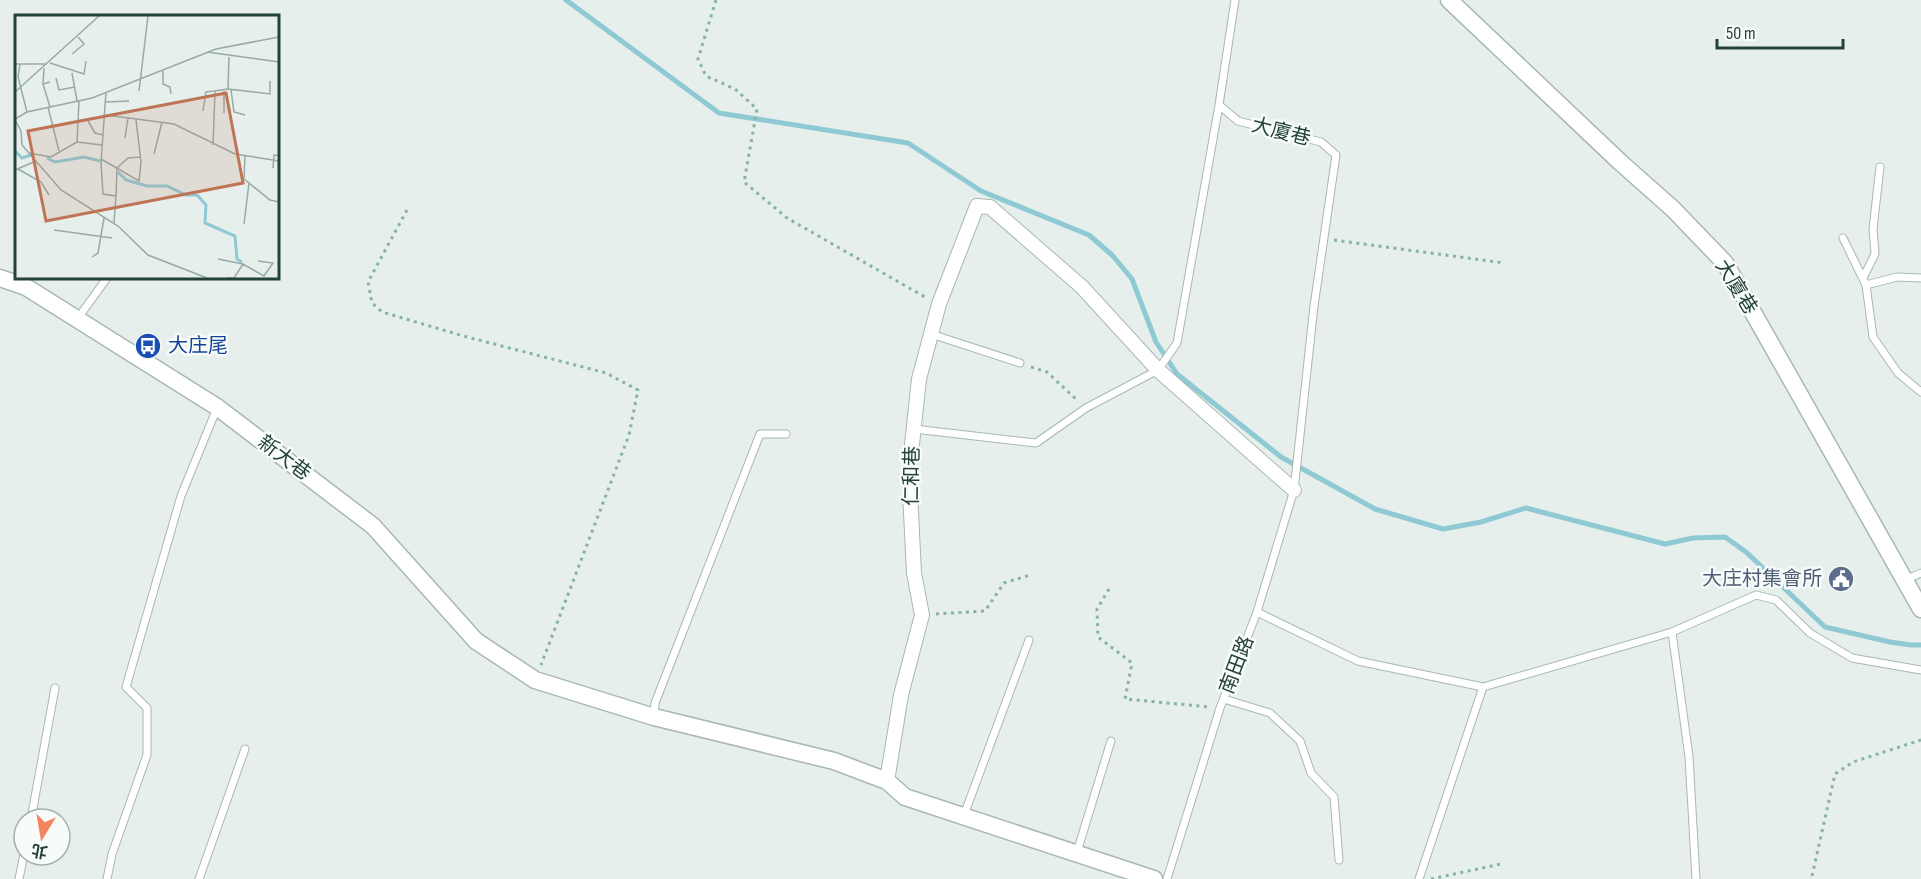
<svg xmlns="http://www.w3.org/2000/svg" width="1921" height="879" font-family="'Sofia Sans Condensed','Noto Sans TC',sans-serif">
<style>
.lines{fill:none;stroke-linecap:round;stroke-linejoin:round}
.stream{stroke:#8ec9d4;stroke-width:5}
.service-casing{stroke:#a8b8b2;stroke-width:9}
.minor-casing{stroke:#a8b8b2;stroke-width:16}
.tertiary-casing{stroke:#a8b8b2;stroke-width:19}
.path{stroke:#86b3a5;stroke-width:3;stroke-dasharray:3 4.5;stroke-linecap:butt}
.service{stroke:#fff;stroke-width:7}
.minor{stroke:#fff;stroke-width:14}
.tertiary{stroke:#fff;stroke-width:16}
.labels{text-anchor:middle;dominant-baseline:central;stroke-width:5;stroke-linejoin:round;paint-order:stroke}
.street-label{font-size:20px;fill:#24423a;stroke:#f7fbf9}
.transit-label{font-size:20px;fill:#164399;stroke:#f7fbf9;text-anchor:start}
.service-label{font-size:20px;fill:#4e5e75;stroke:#f7fbf9;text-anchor:end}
.inset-river{fill:none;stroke:#8ec9d4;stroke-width:3}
.inset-road{fill:none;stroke:#98aaa4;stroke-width:1.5}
.view{fill:#c07456;fill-opacity:0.15;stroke:#c07456;stroke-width:3}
.inset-edge{fill:none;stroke:#24423a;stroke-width:3}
</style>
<rect width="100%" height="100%" fill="#e6efeb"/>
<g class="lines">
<path class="stream" d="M566,0L719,113L908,143L981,191L1089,235L1113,256L1132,279L1156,342L1177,374L1281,457L1375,509L1443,529L1481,522L1526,508L1665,544L1693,538L1725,537L1746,552L1825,627L1890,642L1911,645H1921"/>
<g class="service-casing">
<path id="service" d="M1843,238L1866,285L1873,337L1898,373L1921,392
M1863,278L1875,254L1873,229L1880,167
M1866,285L1897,277L1921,278
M78,318L107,278
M931,334L1020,363
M914,429L1036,443L1086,408L1158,370L1177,343L1219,105
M1905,580L1921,573
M1257,612L1358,661L1483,687
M1672,632L1689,757L1696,879
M1224,699L1270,713L1300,741L1311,773L1334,797L1339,860
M654,717L655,703L760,434H786
M964,815L1029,640
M31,819L55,688
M1077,852L1111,741
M19,879L24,854
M107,879L112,854L147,755V708L126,687L181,496L217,408
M199,879L245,749
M1167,879L1220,708L1257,612L1294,490L1314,306L1336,155L1321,142L1238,121L1219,105L1235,0
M1419,879L1483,687L1672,632L1756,595L1776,600L1810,633L1852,658L1921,670"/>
</g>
<g class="minor-casing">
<path id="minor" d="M887,781L901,695L922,615L914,573L909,472L919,379L939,304L977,206L990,207L1082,287L1158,370L1294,490"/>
</g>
<g class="tertiary-casing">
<path id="tertiary" d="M1449,0L1620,162L1673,209L1725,263L1921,609
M0,278L26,287L217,407L373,526L476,641L535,680L654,717L834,761L887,781L905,797L1154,879"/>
</g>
<path class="path" d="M716,0L698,59L706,76L735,89L757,109L744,182L787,218L925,297
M407,210L368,282L372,303L382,312L467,337L606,373L638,390L629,435L541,665
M1334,240L1504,263
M1031,367L1047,372L1078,401
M1109,589L1097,609L1098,637L1132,663L1125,699L1210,707
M936,614L985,611L1004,583L1030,575
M1812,876L1835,774L1853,762L1921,740
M1431,879L1501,864"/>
<use href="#service" class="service"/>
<use href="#minor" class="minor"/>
<use href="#tertiary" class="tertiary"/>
</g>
<defs>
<g id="bus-disc" transform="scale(1.35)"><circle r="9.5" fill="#1a4fb4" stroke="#f7fbf9"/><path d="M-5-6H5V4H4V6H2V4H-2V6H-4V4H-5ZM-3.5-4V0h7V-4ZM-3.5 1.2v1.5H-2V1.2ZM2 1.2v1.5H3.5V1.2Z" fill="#fff"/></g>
<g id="civic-disc" transform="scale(1.35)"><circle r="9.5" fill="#5c6f8a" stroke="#f7fbf9"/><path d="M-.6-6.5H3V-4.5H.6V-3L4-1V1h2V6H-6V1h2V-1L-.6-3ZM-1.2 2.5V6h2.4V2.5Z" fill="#fff"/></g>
</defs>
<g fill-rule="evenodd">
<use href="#bus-disc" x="148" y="346"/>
<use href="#civic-disc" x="1841" y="579"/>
</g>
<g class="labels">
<g class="street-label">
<text transform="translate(1281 132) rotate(14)">大廈巷</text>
<text transform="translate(1736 287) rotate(58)">大廈巷</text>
<text transform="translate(284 458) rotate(37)">新大巷</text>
<text transform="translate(912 476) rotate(-89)">仁和巷</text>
<text transform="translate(1237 665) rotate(-69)">南田路</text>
</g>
<g class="transit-label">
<text x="168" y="346">大庄尾</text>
</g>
<g class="service-label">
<text x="1822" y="579">大庄村集會所</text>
</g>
</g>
<g transform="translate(15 15)">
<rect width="264" height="264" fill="#e6efeb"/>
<path class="inset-river" d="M0,136L7,143L16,140M32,143L40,147L69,142L85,146M103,157L111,165L132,171H152L171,180H182L191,190L190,208L220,221L222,244L227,247"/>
<path class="inset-road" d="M192,37L264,47M57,39L69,29L63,22M214,42L213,74L255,79V66M35,48L69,59L71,46M0,49H31M5,49L3,62L12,97M29,53L28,69L35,67M148,56V69L155,72L156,79M57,58L62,86M41,63L44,75L60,72M28,69L35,92M216,75L219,97L230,100M124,76L133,1M209,76V98M0,77L84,1M91,77L86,148L88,179L101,181L99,208M91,87L114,86M33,92L44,136M188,96L191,77L199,76M91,100L159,109L220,139L264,146M0,104L12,97L77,83L201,34L264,22M0,105L6,116L7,130L46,175L103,211L133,240L192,263M73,106L80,118L88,120M110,123L113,103M62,127L87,130M198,130L200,76L213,74M14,138L36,142L62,127L64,86M139,139L147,107M230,140L229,164L255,185L264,187M86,144L124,166L126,147L121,105M258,153L259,140L264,141M3,154L26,167L34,180M0,155L21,146M101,181L102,153L113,143L126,142M229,209L234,168M39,215L97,223M77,242L83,238L89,203M203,244L228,249M211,263H219L228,249L249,261L258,248L243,246"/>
<path class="view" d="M211,78L228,168L31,206L13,116Z"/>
<rect width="264" height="264" class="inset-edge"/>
</g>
<g transform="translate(42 837) rotate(191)"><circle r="28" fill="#f7fbf9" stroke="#a3b1ad" stroke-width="1.5"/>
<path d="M0-4.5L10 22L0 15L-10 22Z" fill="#f4845f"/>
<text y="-9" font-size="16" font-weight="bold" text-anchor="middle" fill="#24423a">北</text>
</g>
<path d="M1717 39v9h126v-9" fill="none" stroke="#24423a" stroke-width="3"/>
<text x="1726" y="39" font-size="18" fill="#24423a" stroke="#f7fbf9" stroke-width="4.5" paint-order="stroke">50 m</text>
</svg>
